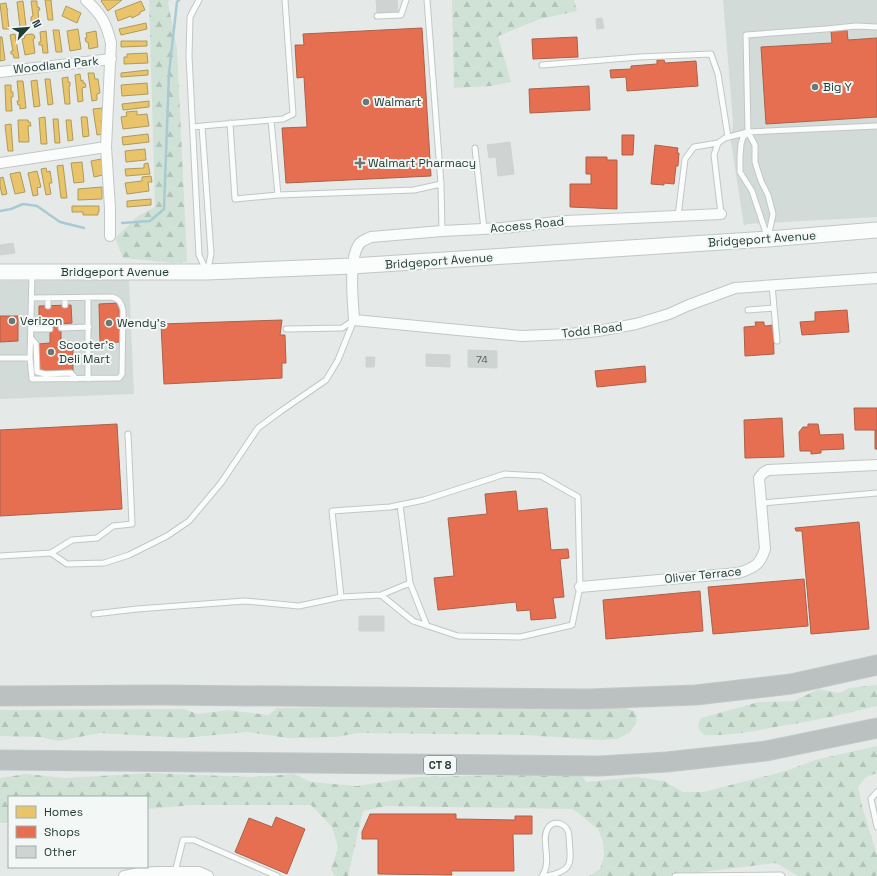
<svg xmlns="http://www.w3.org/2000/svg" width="877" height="876" font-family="'Space Grotesk',sans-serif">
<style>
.built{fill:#d3dbd8}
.forest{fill:url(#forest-firs)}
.homes{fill:#e9c46a;stroke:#ae9b5b}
.shops{fill:#e76f51;stroke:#ac6049}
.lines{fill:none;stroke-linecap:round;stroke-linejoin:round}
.stream{stroke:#a9cad4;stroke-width:2.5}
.building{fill:#cfd3d2;stroke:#ced3d1}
.service-casing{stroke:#c2c7c5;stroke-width:7}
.minor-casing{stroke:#c2c7c5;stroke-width:12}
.secondary-casing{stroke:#c0c7c5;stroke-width:17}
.motorway-casing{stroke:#c1c9c7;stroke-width:21}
.service{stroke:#fbfcfc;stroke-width:5}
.minor{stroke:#fbfcfc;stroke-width:10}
.secondary{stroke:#fbfcfc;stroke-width:15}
.motorway{stroke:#bbc1c1;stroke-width:19}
.poi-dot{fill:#687975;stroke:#f3f8f6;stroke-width:1.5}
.labels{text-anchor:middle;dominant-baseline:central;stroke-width:4;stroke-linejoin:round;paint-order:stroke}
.number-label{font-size:10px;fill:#4f625e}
.shield{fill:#f3f8f6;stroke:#627470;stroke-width:1}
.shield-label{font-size:11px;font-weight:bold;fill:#243c37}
.street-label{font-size:12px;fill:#243c37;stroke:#f3f8f6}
.poi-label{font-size:12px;fill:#243c37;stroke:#f3f8f6;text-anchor:start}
</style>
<defs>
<pattern id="forest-firs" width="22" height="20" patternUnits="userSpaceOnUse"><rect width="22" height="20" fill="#d0e2d6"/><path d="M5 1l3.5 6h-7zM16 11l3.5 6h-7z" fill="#b2c3b8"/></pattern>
</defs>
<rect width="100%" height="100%" fill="#e5eae8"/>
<path class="built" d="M723,0H877V217L747,224L744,226L731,142L733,122Z
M129,280L134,394L0,399V281Z"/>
<path class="forest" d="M149,0H169L168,3L177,48L187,262L173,263L123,258L115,238L138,216L155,207Z
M452,0H574L577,11L540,19L498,36L511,82L491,86L454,88Z
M877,685V706C845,714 813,721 781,726C755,731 730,736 704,735L700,731L698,725L701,718L759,702L794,701L819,689L839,693L850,688Z
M396,706L429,709L624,707L634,711L637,716L636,724L629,733L617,739L599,740L525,735L359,733L335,737L288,738L247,732L183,738L100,733L58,741L40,737L0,736V710L184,709L198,714L228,710L268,715L277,708Z
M877,746V773L866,777L858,787L862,806L877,855V875L875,876H798L776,863L678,875L677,876H589L600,869L604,856L603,842L598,829L573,809L386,806L363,811L348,876H335L331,870L338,847L332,827L311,805H194L147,809V797H9V822L0,823V778L26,774L66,778L149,773L253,777L294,774L311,782L357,786L416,777L581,774L586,782L636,777L664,781L683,792H703L789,770L815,760Z"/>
<path class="homes" d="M45,0H51L53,20H48Z
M102,0H122L108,11L101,1Z
M23,1L26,26L20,27L17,2Z
M31,1H37V7H39L40,10H38L39,23H31V17L33,16Z
M141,1L145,10L140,12V14L132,18L131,16L118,21L115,11Z
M6,3L7,9H8L7,11L9,29H3L0,4Z
M66,6L81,13L77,23L62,16Z
M146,23L147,29L121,35L119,29Z
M78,29L81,49L70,51L67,31Z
M53,30H59L62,52H56Z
M46,31L48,53H43L42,45H39V42H41L40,32Z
M96,31L98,47L89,49L88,42H86L85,38H87L86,33Z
M15,34L19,58H14L13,54H11V51H13L10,35Z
M32,34L34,35L35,38L33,39L35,53L25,55L22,39L25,38L24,35Z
M0,37H2L5,60L0,61Z
M121,41H147V46L121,47Z
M147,53L148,63L124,64V57H127V54Z
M148,70V75L121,77V73Z
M88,73H94L95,79H98L100,93L97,94V100L92,101Z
M80,74L81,81L83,80V83H85L86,87L82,88L83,101L78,102L75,75Z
M68,77V82H70V86H69L70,104H65L62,78Z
M45,79H50L53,104L48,105Z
M37,80L40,106L34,107L31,81Z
M17,81H23L26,108L20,109V105H18L17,101H19Z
M147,83L148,94L122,96L121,85Z
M5,85H11V92H13V97H11L12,111H6Z
M149,101V107L123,110L122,104Z
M102,108L104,120H101L103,134L97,135L93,109Z
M137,111V115L147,114L149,126L123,129L121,117L127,116L126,112Z
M45,117L47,144H41L39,118Z
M81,117H87L89,136L83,137Z
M53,119H58L60,143H55Z
M18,120H28V122H30L31,126H28L29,142H19Z
M66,120H71L73,140L68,141Z
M11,124L13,151H8L5,125Z
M148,134L149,142L123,145L122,137Z
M145,149L146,160L126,162L125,151Z
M101,159L103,175L94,177L91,161Z
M82,162L84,182L74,183L71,163Z
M148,163L150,174L126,176L125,169L144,168V164Z
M63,165L67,198H61L57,166Z
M46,168L47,172L50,171L52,183H49L51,194L46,195L41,169Z
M37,171L41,187L37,188L38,195L33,196L28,173Z
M20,172L25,192L15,194L10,174Z
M151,176L152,182H148L149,191L127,194L125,183L142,181V177Z
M3,177L7,194L2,195L0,186V178Z
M102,187V199L78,200V189Z
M151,199V205L127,207V201Z
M72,206H99V212H98V215H83V212H72Z"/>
<path class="shops" d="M422,28L431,176L286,183L282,128L307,127L304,77L297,78L295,45H304L303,34Z
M847,30L848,40L877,38V117L766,124L761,47L832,43L831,31Z
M577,37L578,57L533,59L532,39Z
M657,60H664L665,63L696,61L698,86L627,91L626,77L611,78L610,70L631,69V66L657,64Z
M589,86L590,110L530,113L529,89Z
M622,135H634L633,155H622Z
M655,145L678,148L677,153H679L678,166H676L674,184L664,183V185L651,184Z
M586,157H607V160H617V209L570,207V184H591V174H586Z
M119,303L120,342L100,343L99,304Z
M71,305L72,323L61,324V343H73V371L39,372L38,344L50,343V324H39V306Z
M847,310L849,332L802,335L800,322L815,321V312Z
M0,316H18V341L0,342Z
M282,320L280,335H285L286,363H282V378L164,384L161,324Z
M755,322H764V325L766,326L773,325L774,354L745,356L744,327L756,326Z
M645,366L646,382L597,387L595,371Z
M854,408H877V449H875V430H855Z
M782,418L784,457L745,458L744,420Z
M117,424L122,509L0,516V430Z
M808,424H818L820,435L843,434L844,449L821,450V453L811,454V451H800L799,432L803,427H808Z
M516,491L518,511L547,508L551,550L568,549L569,558L560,559L564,597L553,598L556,618L531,620L530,610L517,611L516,602L438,610L434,578L454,576L448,518L487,514L485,494Z
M859,522L869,629L811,634L802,531H796L795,528Z
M804,579L808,626L713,634L708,587Z
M700,591L703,631L606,639L603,600Z
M370,814H456V819L515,820V816H532V834H513L514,871H451L452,875L378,874V839H362V832Z
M276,817L305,829L287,874L235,852L249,818L272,827Z"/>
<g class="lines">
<path class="stream" d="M0,211L11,209L23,204L37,206L60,222L84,228
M122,223L150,221L164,209L169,73L177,2L179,0"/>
</g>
<path class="building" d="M376,0H397L398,12L377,13Z
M602,18L604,28L597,29L596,19Z
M510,142L514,174L498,176L496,157L489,158L487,145Z
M13,243L15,253L0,255V245Z
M468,350L497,351V368L468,367Z
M426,354L450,355V367L426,366Z
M366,357H375L374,367H366Z
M359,616H384V631H359Z"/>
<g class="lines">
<g class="service-casing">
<path id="service" d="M199,0L190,17L189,56L199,255L206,270
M427,0L441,184L442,231
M377,16L401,15L406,0
M542,65L639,57L711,54L718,74L728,137
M271,120L278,195
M230,123L235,199L278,195L414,190L441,184
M202,126L211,254L208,269
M193,127L202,126L283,119L293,114L285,0
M748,133L743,137L741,144L740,157V172L752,191L767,236
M475,148L484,229
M721,214L714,155L718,143L725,138L748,132L877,126
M678,216L685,159L694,147L718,143
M768,238L773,214L768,195L761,181L755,162V145L748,132L746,35L826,29L856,26L877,27
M772,285L777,341
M32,298L112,297C119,299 121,302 123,310L122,374L119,378L32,379L30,358L32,273
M48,298V306
M65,298V305
M88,298V379
M748,310L774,308
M61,328L89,327
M31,329H50
M286,329L342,328L354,320
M31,338L36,344L37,372L45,374L71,373L76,379
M0,358H30
M761,503L877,493
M51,553L72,540L97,538L113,526L132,524L128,434
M0,556L51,553L67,564L104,563L129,555L167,536L189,521L221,483L258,428L281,411L326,380L338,360L354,320
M410,583L427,626
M381,595L410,583L400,505
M94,614L137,609L245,601L299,606L341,597L381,595L413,621L458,636L520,637L572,625L580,587L578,497L541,476L505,474L424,500L390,507L332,511L341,597
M877,792L871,799L877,827
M175,872L183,840H194L277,876
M542,876C553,861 540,840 548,828C555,818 569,825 569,836C570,861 576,870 547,876
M675,876L781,875L782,876"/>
</g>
<g class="minor-casing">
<path id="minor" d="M86,0C101,14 106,22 111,43L106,147L110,208V236
M0,72L111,59
M0,163L106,147
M721,214L566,221L502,228L442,231L371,237C367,239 363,240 360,243C348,257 353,302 354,320L522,336L569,334L598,331L636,324L669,314L689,305L735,288L877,278
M580,587L738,573C754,568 760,565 765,549L759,478L763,473L768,470L877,465
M124,876L137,873L158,872H199L208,876"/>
</g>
<g class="secondary-casing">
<path id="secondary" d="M0,272H207L352,266L768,239L877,230"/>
</g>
<g class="motorway-casing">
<path id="motorway" d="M0,696L162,695L588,699L696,695L791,684L877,665
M0,760L599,766L667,762L766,751L877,728"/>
</g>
<use href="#service" class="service"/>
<use href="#minor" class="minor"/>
<use href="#secondary" class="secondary"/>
<use href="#motorway" class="motorway"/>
</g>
<g class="poi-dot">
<circle cx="815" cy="87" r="4"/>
<circle cx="366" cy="102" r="4"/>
<path d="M358 157h4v4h4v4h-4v4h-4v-4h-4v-4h4z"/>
<circle cx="12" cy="321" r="4"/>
<circle cx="109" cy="323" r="4"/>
<circle cx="51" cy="352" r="4"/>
</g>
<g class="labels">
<g class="number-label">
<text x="482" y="359">74</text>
</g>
<rect class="shield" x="424" y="756" width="32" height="18" rx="3"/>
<g class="shield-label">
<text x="440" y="765">CT 8</text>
</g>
<g class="street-label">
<text transform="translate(56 65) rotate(-6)">Woodland Park</text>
<text transform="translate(527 225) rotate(-6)">Access Road</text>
<text transform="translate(762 239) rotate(-4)">Bridgeport Avenue</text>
<text transform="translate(439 261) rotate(-4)">Bridgeport Avenue</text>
<text x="115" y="272">Bridgeport Avenue</text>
<text transform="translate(592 330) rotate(-7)">Todd Road</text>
<text transform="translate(703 575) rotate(-6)">Oliver Terrace</text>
</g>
<g class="poi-label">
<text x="823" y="87">Big Y</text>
<text x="374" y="102">Walmart</text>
<text x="368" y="163">Walmart Pharmacy</text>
<text x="20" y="321">Verizon</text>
<text x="117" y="323">Wendy's</text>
<text x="59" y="345">Scooter's<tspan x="59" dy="14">Deli Mart</tspan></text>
</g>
</g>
<rect x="8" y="796" width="140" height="72" fill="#f3f8f6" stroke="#a0adaa"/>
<rect x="16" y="806" width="20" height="12" fill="#e9c46a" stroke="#a0adaa"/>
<text x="44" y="816" font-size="12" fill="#243c37">Homes</text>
<rect x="16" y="826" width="20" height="12" fill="#e76f51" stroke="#a0adaa"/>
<text x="44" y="836" font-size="12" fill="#243c37">Shops</text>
<rect x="16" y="846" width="20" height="12" fill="#cfd3d2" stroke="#a0adaa"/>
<text x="44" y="856" font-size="12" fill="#243c37">Other</text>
<g transform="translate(28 28) rotate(64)" stroke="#f3f8f6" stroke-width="3" paint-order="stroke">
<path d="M0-3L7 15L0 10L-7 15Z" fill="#243c37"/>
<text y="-6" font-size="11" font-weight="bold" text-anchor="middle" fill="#243c37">N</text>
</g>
</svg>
